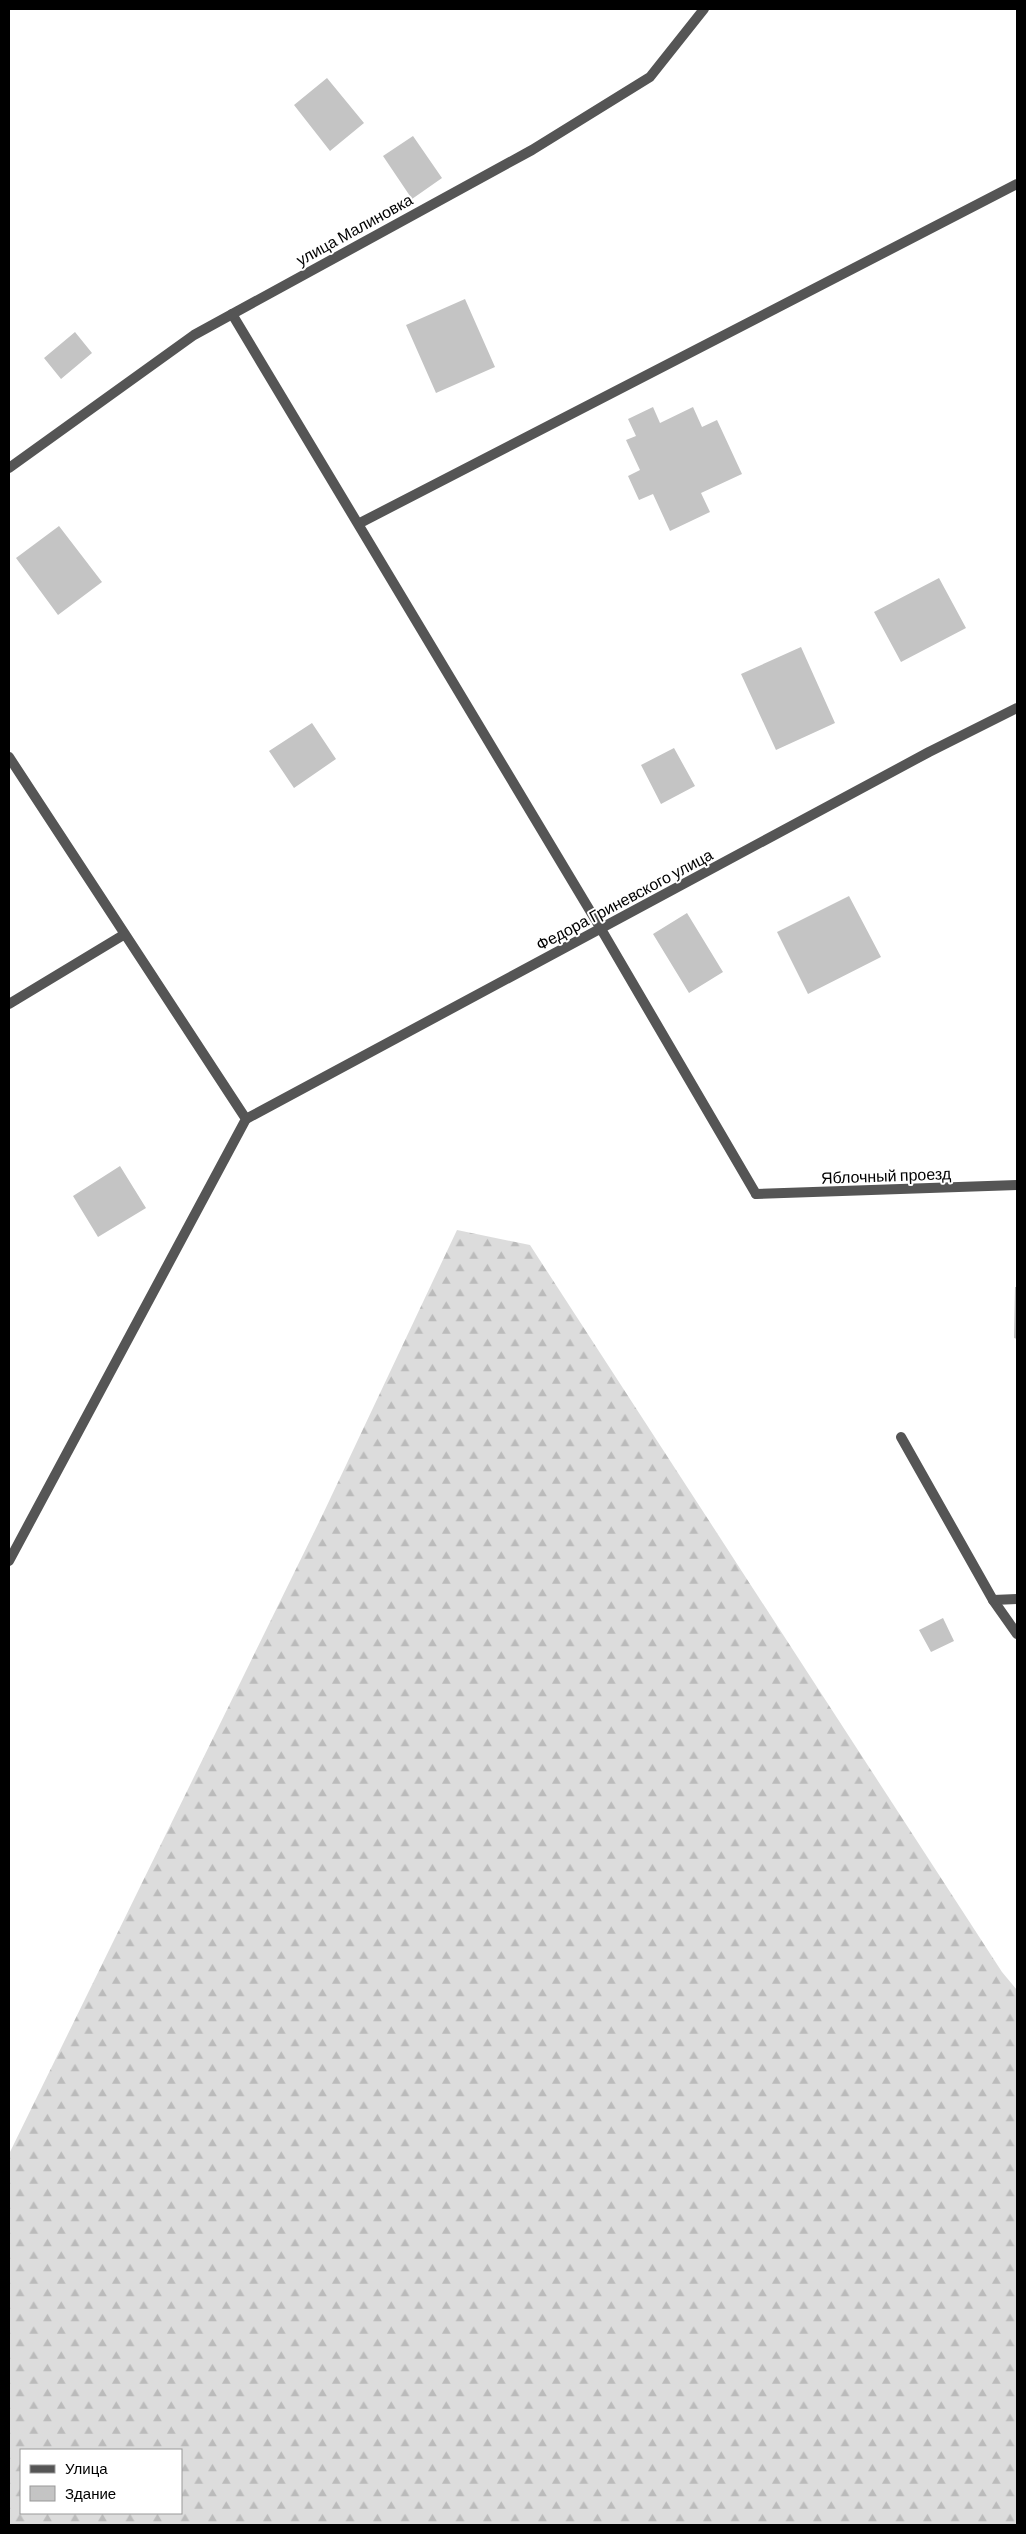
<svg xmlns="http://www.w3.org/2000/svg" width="1026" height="2534" font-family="Barlow,sans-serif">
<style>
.forest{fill:url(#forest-firs);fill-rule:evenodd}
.building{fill:#c4c4c4}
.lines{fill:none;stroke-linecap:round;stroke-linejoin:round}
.service{stroke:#555;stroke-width:10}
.minor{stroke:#555;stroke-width:10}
.labels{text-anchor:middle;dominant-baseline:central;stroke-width:4;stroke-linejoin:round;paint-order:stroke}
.street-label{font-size:16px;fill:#000;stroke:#fff}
</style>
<defs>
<pattern id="forest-firs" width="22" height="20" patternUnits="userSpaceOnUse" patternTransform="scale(1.25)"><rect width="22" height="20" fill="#dcdcdc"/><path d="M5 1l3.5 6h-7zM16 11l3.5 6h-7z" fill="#bbb"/></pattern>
</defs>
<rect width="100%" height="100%" fill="#fff"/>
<path class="forest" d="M457,1230L530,1245L1002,1972L1017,1990V2525H9V2154L322,1516ZM21,2450H181V2513H21Z"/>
<path class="building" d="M327,78L364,123L330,151L294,105Z
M413,136L442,178L412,199L383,156Z
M465,299L495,367L436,393L406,325Z
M75,332L92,353L61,379L44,358Z
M653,407L660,423L693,407L702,427L717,420L742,474L701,493L710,512L670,531L653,494L639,500L628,476L640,470L626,440L636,436L628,419Z
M59,526L102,582L58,615L16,558Z
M939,578L966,628L901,662L874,612Z
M801,647L835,723L776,750L741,674Z
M312,723L336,759L294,788L269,751Z
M674,748L695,786L661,804L641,765Z
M849,896L881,957L808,994L777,932Z
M687,913L723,972L689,993L653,934Z
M120,1166L146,1208L98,1237L73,1196Z
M1015,1287H1017V1339L1014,1338Z
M943,1618L954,1641L931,1652L919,1630Z"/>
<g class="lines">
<path class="service" d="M232,314L601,929L756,1194
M358,524L1017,184
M9,757L246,1119L9,1561
M9,1004L125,934
M901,1437L993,1600L1017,1634"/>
<path class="minor" d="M9,468L194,335L532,150L650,77L704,9
M246,1119L929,752L1017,708
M756,1194L1017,1185
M993,1600L1017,1599"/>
</g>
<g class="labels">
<g class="street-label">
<text transform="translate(354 229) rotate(-29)">улица Малиновка</text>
<text transform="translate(624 899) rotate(-28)">Федора Гриневского улица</text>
<text transform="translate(886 1175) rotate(-2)">Яблочный проезд</text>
</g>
</g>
<rect width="1026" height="2534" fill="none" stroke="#000000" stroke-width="20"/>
<rect x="20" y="2449" width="162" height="65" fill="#ffffff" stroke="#999999"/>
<rect x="30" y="2465" width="25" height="8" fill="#555555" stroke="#999999"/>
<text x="65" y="2474" font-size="15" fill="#000000">Улица</text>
<rect x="30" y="2486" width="25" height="15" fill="#c4c4c4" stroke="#999999"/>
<text x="65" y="2499" font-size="15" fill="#000000">Здание</text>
</svg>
